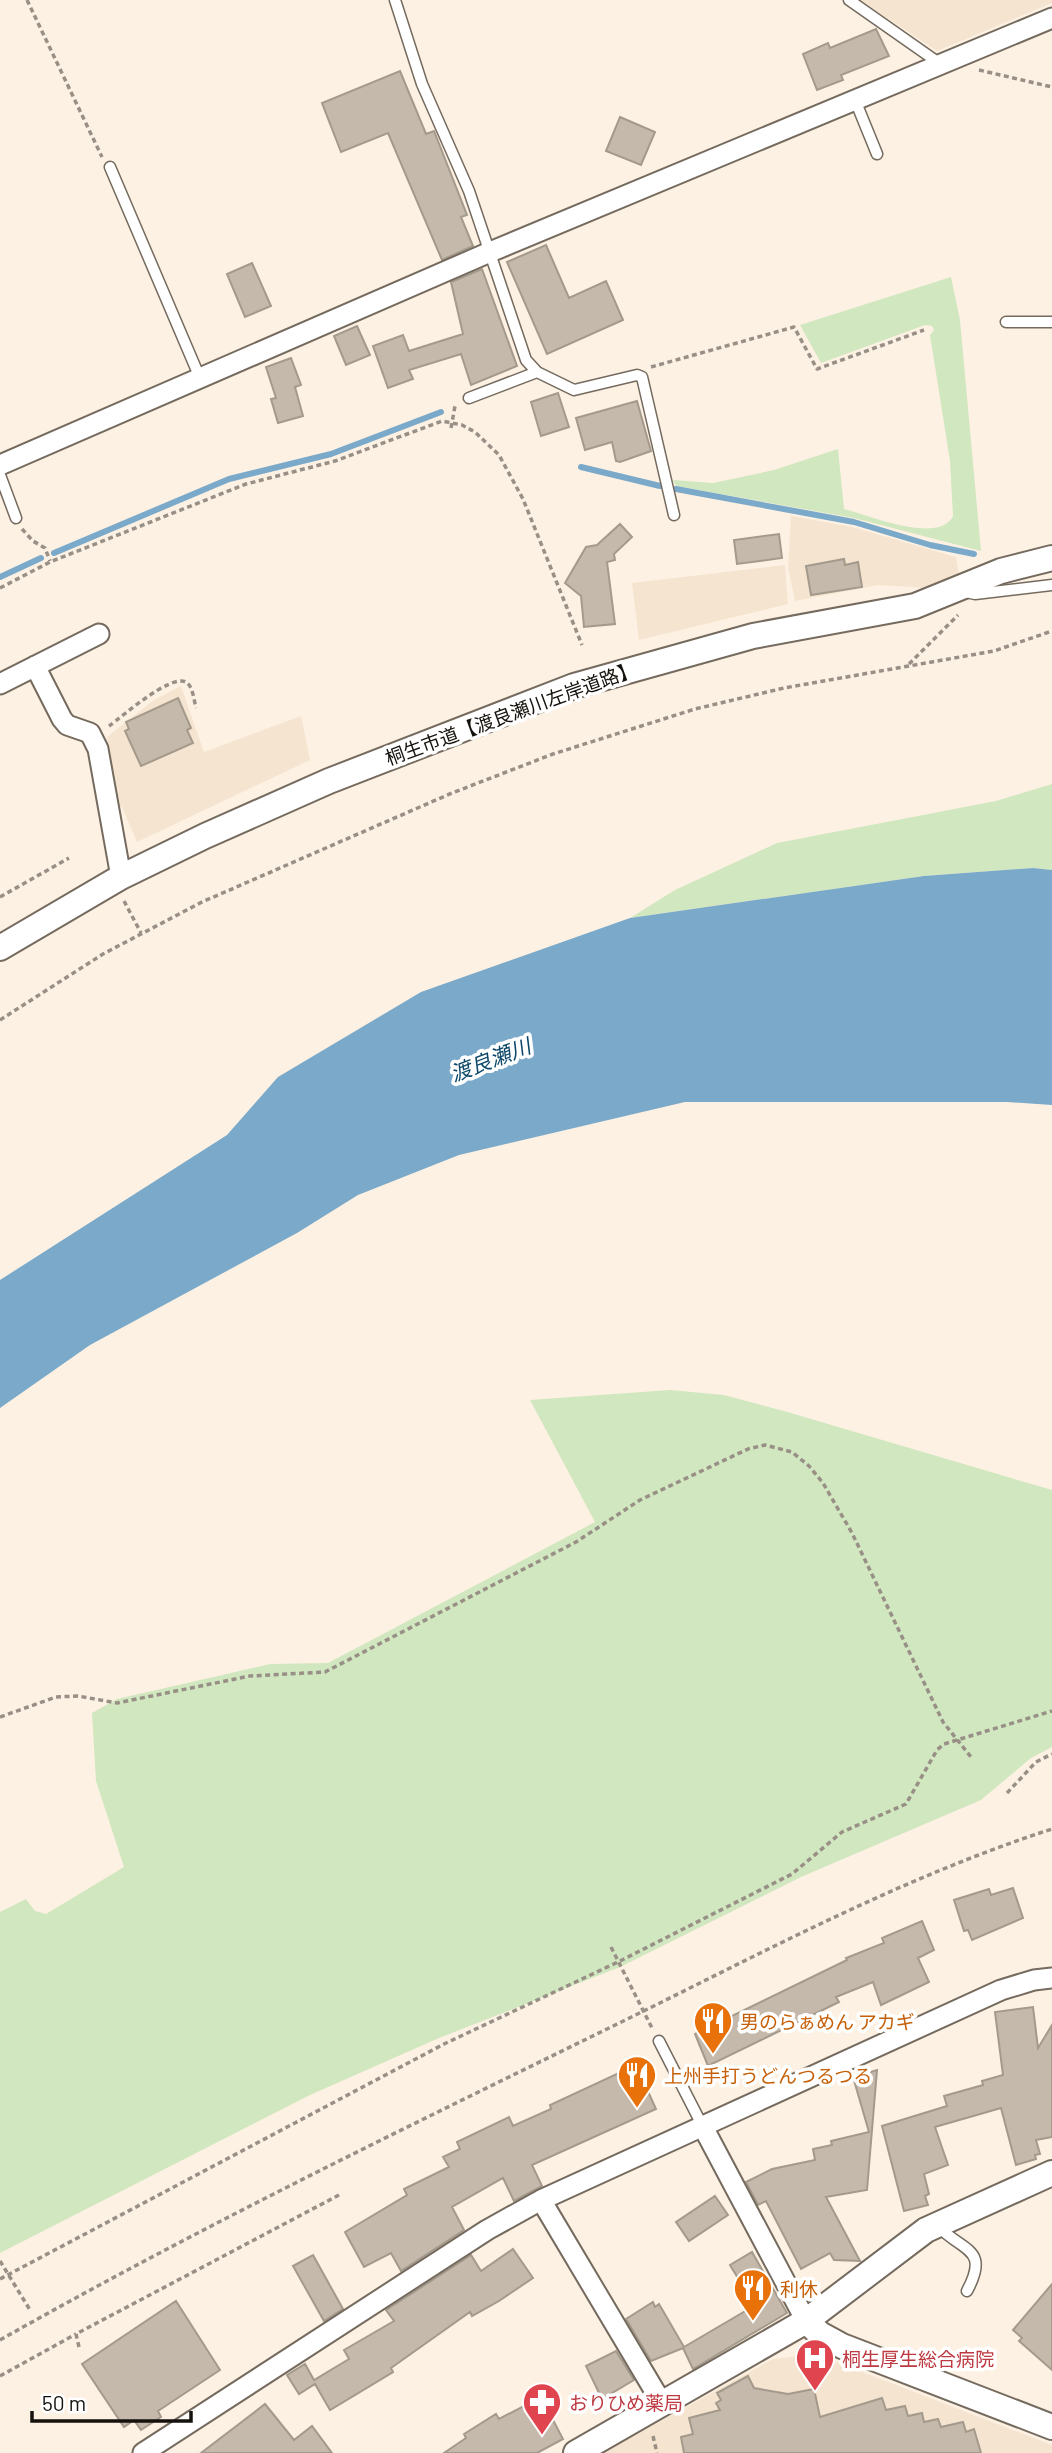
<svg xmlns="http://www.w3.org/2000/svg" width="1052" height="2453" font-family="Barlow,'Noto Sans JP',sans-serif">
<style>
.built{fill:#f5e4cf}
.green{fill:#d1e7bf}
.water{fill:#7aa9c9}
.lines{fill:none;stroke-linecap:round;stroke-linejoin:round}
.stream{stroke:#7aa9c9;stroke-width:6}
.building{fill:#c4b9ab;stroke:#a49a8c;stroke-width:2}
.service-casing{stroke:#746a5e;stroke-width:13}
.minor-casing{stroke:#746a5e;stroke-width:23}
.tertiary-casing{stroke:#746a5e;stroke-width:28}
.path{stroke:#989086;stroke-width:3.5;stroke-dasharray:5 3.5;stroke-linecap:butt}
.service{stroke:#fff;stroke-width:10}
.minor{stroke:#fff;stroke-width:19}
.tertiary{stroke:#fff;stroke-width:24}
.labels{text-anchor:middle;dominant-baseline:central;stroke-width:7;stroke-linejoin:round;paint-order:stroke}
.street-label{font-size:19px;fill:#15110c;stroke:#fff}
.food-label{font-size:19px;fill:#c56008;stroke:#fff;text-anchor:start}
.health-label{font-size:19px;fill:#be3a42;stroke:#fff;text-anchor:start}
.water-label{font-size:21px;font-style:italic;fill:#0c4869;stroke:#fff}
</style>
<rect width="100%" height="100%" fill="#fdf1e3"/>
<path class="built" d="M860,0H1052V3L937,51Z
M791,516L852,527L956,557L959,575L928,588L878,585L795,601L788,568Z
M785,565L788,604L639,640L632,583Z
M181,686L204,752L301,716L310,760L137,842L122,807L117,808L107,737L154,700Z
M797,2356L829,2359L1052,2445V2453H603L773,2359Z"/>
<path class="green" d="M951,277L960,320L981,551L854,518L676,486L673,480L713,483L774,470L838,449L844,509C868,515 939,545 953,516L950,461L930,335L934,330L932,326L925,325L821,363L800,325Z
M1052,784V870L1033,868L924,876L630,918L675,890L777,843L996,801Z
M670,1390L724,1395L784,1411L1052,1490V1747L1031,1758L981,1800L801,1877L620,1967L439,2038L310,2095L0,2253V1912L26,1899L35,1911L46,1914L124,1867L96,1781L92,1713L117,1699L270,1664L328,1663L595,1522L530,1400Z"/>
<path class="water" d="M1033,868L1052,870V1105L1007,1102H685L459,1155L358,1195L297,1233L90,1345L0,1408V1280L227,1135L278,1077L421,992L630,918L924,876Z"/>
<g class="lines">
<path class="stream" d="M581,467L660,486
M676,489L854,522L930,545L974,554
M54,553L229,479L331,454L441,412
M0,577L41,558"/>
</g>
<path class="building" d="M876,29L889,56L841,75L843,80L817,90L803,54L828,43L830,48Z
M400,71L426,134L434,131L467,215L461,217L473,246L442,260L388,133L341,152L322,103Z
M620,117L655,132L641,165L606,151Z
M546,245L569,298L606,281L623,320L547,354L507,262Z
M252,263L271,306L245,317L227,274Z
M482,269L517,366L471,385L461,354L409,370L413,379L388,388L373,346L403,335L409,351L463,334L451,282Z
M357,326L370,355L346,365L334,336Z
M291,358L301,385L295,387L303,416L278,423L271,399L276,398L266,367Z
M558,393L569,427L541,436L531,402Z
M637,401L651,451L620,462L616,461L612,442L585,450L576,418Z
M620,524L632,537L614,554L615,560L607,562L615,624L584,627L581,596L565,583L586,547L597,545Z
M779,534L782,558L737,564L734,540Z
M844,559L845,565L858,562L862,587L811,595L806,566Z
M178,698L191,728L187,730L193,743L141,766L125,731L129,729L126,722Z
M1013,1888L1023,1918L972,1940L968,1930L964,1931L954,1900L989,1889L991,1895Z
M922,1921L934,1950L918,1958L929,1982L881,2005L873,1982L836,1997L839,2002L708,2066L695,2034L847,1960L846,1958L884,1943L882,1938Z
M1033,2007L1038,2048L1052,2025V2137L1036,2140L1040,2154L1035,2155L1036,2159L1016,2165L1001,2108L935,2127L948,2165L924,2174L929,2194L925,2196L928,2205L904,2211L882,2126L947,2106L944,2096L983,2085L982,2081L1003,2075L995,2012Z
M636,2065L656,2109L532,2165L542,2186L514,2201L503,2178L452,2207L464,2230L401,2271L391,2253L364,2267L345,2232L407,2195L404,2189L449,2167L443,2157L460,2149L457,2142L509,2117L513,2126L551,2109L550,2105Z
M877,2070L867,2190L826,2197L860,2261L834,2260L830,2253L801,2269L766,2201L758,2205L746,2182L772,2169L815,2160L813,2149L832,2145L831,2141L869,2132L853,2077Z
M715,2196L728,2215L689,2241L676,2222Z
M513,2249L533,2278L499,2301L472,2316L470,2312L391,2368L393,2372L330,2410L315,2384L299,2394L287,2375L305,2364L314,2380L349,2359L344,2350L394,2321L386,2310L471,2255L481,2271Z
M752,2252L787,2313L693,2369L683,2348L651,2361L626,2319L653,2302L655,2307L659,2304L684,2347L747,2310L736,2293L744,2288L730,2265Z
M313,2255L343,2309L324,2321L293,2266Z
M1052,2284V2370L1019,2341L1022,2338L1013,2330Z
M176,2301L220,2370L158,2411L161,2417L141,2430L134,2420L124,2427L82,2364Z
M616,2351L634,2380L602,2399L586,2366Z
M748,2376L754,2388L788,2394L814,2389L820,2417L882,2398L886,2410L905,2406L908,2416L922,2413L924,2422L938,2419L941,2427L963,2422L966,2432L974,2429L981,2453H684L681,2437L693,2434L689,2418L720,2410L716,2403L721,2400L717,2393Z
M541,2397L563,2439L537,2453H444L466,2438L464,2434L496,2414L499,2419Z
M265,2404L294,2440L312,2426L332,2453H201Z"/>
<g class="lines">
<g class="service-casing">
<path id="service" d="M395,0L422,84L469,191L526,360L537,372L574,390L637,375L642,377L674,515
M849,0L939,63
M855,100L877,154
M110,167L200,378
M1006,322H1052
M469,398L537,372
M0,475L16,518
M966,592L975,594L1052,585
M659,2041L703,2127
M939,2227C963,2252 990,2248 967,2291"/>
</g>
<g class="minor-casing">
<path id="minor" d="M0,465L490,252L1052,18
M35,666L62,719L67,725L90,733L98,749L121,877
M0,684L99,634
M703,2127L806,2321
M541,2200L663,2405
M143,2453L487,2230L541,2200L1001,1990L1034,1980L1052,1978"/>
</g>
<g class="tertiary-casing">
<path id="tertiary" d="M0,948L121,877L205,836L329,781L574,686L753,636L915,606L1001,571L1052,558
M806,2321L820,2334L842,2346L1052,2427
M576,2453L806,2321L926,2230L1052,2173"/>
</g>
<path class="path" d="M27,0L102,157
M979,70L1052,87
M651,367L794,327L817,369L924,330
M451,428L455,406
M22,529L33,541L45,548L50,561
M0,588L50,562L246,484L335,461L442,421L462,425L475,432L499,455L523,499L582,645
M909,664L958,615
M109,726C123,716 170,674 186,682C193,686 194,701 196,708
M0,897L69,858
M124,901L141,933
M0,1020L103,954L202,902L452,793L553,754L695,709L784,688L994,651L1052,631
M0,1717L56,1697L78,1696L117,1703L250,1676L325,1672L576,1542L640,1500L748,1449L765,1445L792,1452L809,1466L823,1483L852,1533L943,1722L971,1757
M1007,1793L1036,1762L1052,1754
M611,1947L653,2030
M0,2261L30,2310
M0,2279L444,2044L618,1962L792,1874L842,1832L906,1804L937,1750L944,1744L1052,1711
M0,2340C198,2228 403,2129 607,2029C753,1958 897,1879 1052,1829
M79,2347L76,2334L339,2195
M0,2376L76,2334
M653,2436L657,2453"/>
<use href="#service" class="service"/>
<use href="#minor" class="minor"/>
<use href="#tertiary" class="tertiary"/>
</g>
<defs>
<g id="restaurant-pin" transform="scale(2.0125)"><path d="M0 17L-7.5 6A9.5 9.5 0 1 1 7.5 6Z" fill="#e8710a" stroke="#fff"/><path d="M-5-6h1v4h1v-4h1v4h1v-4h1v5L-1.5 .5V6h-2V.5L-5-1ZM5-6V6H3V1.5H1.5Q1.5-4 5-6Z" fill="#fff"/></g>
<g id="hospital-pin" transform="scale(2.0125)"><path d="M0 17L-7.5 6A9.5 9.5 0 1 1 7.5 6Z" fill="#e0444e" stroke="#fff"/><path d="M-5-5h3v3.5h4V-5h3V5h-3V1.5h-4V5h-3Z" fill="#fff"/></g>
<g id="pharmacy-pin" transform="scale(2.0125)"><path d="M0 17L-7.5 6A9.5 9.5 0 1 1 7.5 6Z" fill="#e0444e" stroke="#fff"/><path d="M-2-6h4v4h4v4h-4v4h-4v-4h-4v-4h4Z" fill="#fff"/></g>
</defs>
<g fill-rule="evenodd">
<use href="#restaurant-pin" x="713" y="2021"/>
<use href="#restaurant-pin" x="637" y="2075"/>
<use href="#restaurant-pin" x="753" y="2288"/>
<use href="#hospital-pin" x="815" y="2358"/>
<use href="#pharmacy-pin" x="542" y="2402"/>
</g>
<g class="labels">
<g class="street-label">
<text transform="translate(511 713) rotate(-20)">桐生市道【渡良瀬川左岸道路】</text>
</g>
<g class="food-label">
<text x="740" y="2021">男のらぁめん アカギ</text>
<text x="664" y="2075">上州手打うどんつるつる</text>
<text x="780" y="2288">利休</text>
</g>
<g class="health-label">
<text x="842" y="2358">桐生厚生総合病院</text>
<text x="569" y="2402">おりひめ薬局</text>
</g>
<g class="water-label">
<text transform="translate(490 1059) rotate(-21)">渡良瀬川</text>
</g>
</g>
<path d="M32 2411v10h159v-10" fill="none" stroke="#15110c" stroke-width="3.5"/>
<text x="42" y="2411" font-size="21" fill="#15110c" stroke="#ffffff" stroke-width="5" paint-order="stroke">50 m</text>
</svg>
